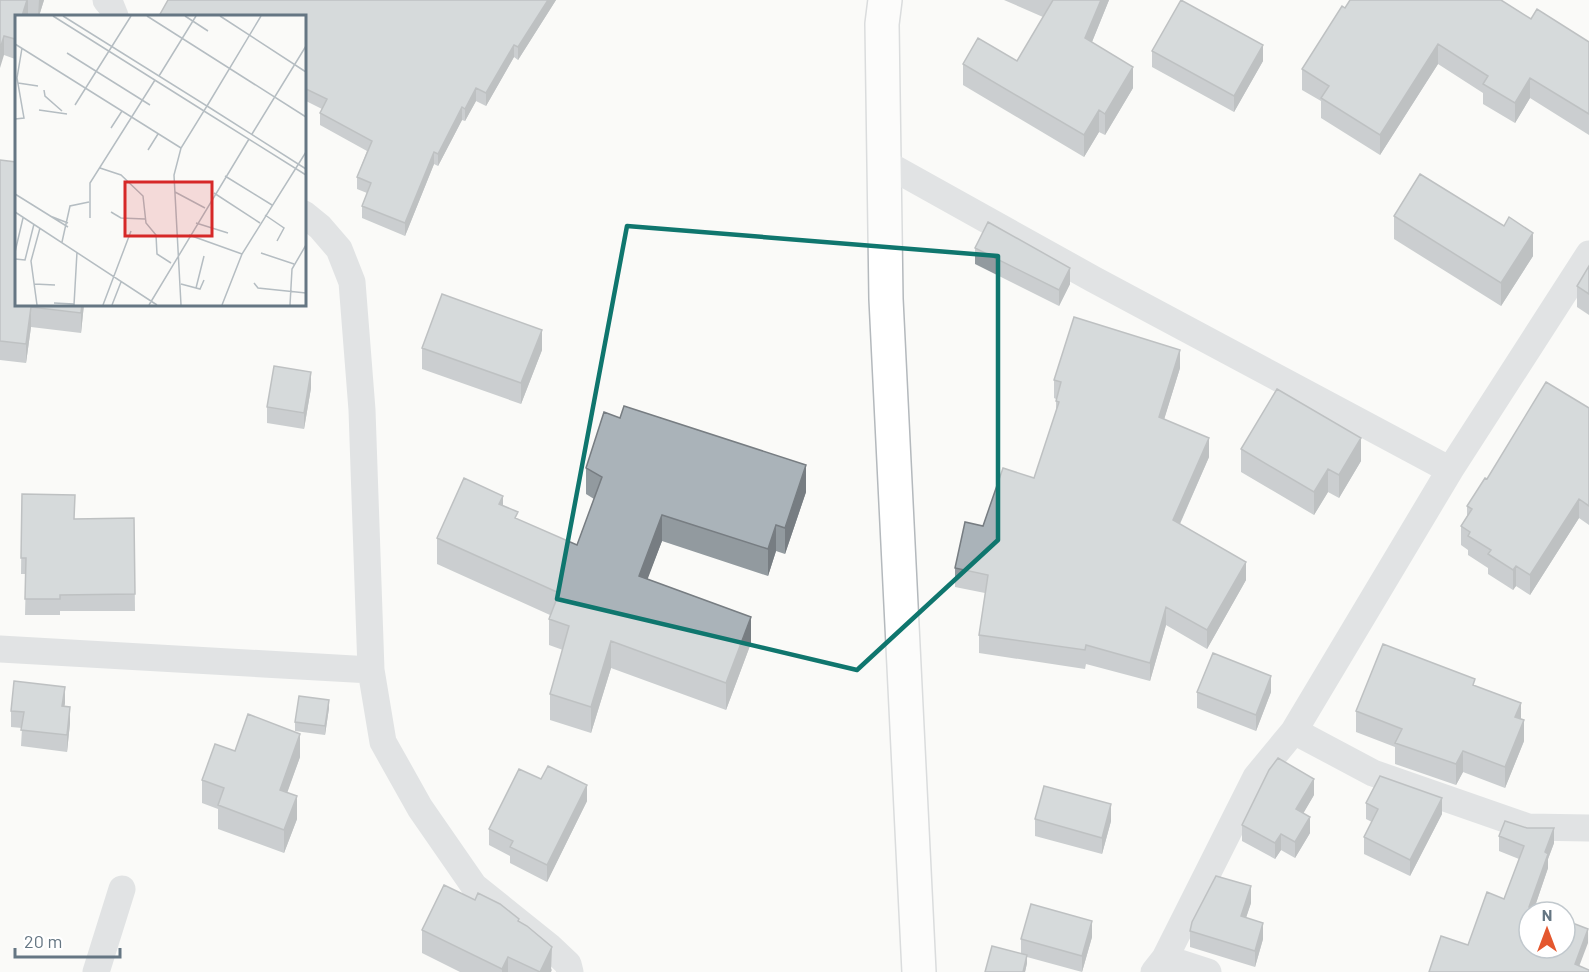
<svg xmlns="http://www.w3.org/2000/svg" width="1589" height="972" font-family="Barlow,sans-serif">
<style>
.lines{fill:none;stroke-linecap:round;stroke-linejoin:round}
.highway-casing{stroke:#b4b9bd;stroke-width:36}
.street{stroke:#c3c8cc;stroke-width:27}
.highway{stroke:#fff;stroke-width:33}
.wall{fill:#929a9f}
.shaded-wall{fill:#777d82}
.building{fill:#aab3b9;stroke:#777d82;stroke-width:1.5}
.marked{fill:none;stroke:#0f766e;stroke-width:4.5;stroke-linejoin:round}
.inset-road{fill:none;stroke:#b5bdc2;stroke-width:1.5}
.view{fill:#d62828;fill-opacity:0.15;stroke:#d62828;stroke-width:3}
.inset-edge{fill:none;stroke:#657683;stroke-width:3}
</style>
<rect width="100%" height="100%" fill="#fafaf8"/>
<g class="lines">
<g class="highway-casing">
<path id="highway" d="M885,0L882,24L886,299L919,972"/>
</g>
<path class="street" d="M106,0L111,6L115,16
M883,162L1093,279L1450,470
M304,214L320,227L339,249L352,282L362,410L371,670L383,742L420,808L474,886L550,947L568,964L570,972
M0,649L371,670
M1294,731L1373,773L1528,827L1589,828
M1165,958L1208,972
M96,972L122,889
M1154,972L1165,958L1256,777L1294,731L1450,470L1589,254"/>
<use href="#highway" class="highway"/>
</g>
<path class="wall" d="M0,0H44L39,16H16V54L15,59L4,55Z
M168,0H556L518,60L514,57L486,106L476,101L465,121L462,120L438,166L434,164L405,236L362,218V206L367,193L357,189V177L367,151L320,125V113L322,109L304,100V16Z
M1004,0H1109L1092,42L1133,88L1105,135L1099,132L1084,157L963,85V64L1017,61L1043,17Z
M1345,8L1531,19L1589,42V135L1530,98L1515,123L1483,104V93L1438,64L1380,155L1321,118V101L1302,90V69Z
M1152,51L1263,61L1234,112L1152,67Z
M0,160L84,304L81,333L31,327L26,363L0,360Z
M1394,216L1533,256L1501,306L1394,239Z
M975,248L1070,284L1059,306L975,264Z
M1589,266V315L1577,307V286Z
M422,348L542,350L521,404L422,369Z
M1180,368L1164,419L1209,457L1180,524L1246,580L1207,649L1166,625L1150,681L1086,664L1085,669L979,653V635L985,593L955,587V568L983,526L1034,478L1056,411V399L1054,398V380Z
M311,388L304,429L267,423V407Z
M1589,408V525L1579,518L1530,595L1516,586L1513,590L1488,574V568L1468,555V550L1461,545V526L1467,516V506L1487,479Z
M1241,449L1361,461L1339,498L1328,492L1314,515L1241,472Z
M586,468L806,492L785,554L776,551L768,576L662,541L647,579L751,643L726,710L611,668L591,733L550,720V694L563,650L549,645V619L550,615L437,564V538L503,506L518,520L577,545L594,499L586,494Z
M22,494L75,519L134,518L135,611H60V615H25L26,574H21Z
M1475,686L1521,719L1524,741L1505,788L1463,772L1456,785L1395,764V747L1356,732V711Z
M1197,692H1271L1256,731L1197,708Z
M65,703L64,706L70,723L67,752L21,746L22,728L11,727V711Z
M329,708L325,735L295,731V722Z
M235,751L300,757L287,792L297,819L284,853L218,829V809L202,803V780Z
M541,779L587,801L547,882L510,863V856L489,845V829Z
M1314,795L1303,813L1310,833L1295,858L1281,850L1275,859L1242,841V825Z
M1366,803L1442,814L1410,876L1364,854V837L1372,822L1366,819Z
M1035,819L1111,821L1102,854L1035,836Z
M1499,836L1554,843L1548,859V868L1534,909L1588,943L1468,945L1504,899L1519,859L1499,851Z
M1251,903L1246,918L1263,939L1255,967L1190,947V931Z
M519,922L552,970L551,972H460L422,953V930Z
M1092,937L1082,972L1027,957V963L1025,972H985L1021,953V939Z"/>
<path class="shaded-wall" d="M27,0H28V16H22Z
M39,0H44L39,16H38Z
M548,0H556L518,60V47Z
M1101,0H1109L1085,59V38Z
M16,35V54L15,59V39Z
M4,36V55L0,68V49Z
M1438,44V64L1380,155V135Z
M514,45V57L486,106V93Z
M1263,45V61L1234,112V96Z
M1133,67V88L1105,135V114Z
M1530,78V98L1515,123V103Z
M476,88V101L465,121V109Z
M462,107V120L438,166V154Z
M1099,110V132L1084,157V135Z
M434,152V164L405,236V223Z
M1533,233V256L1501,306V283Z
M1070,268V284L1059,306V290Z
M82,304H84L81,333V313Z
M31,307V327L26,363V344Z
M542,330V350L521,404V383Z
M1180,350V368L1159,436V417Z
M311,372V388L304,429V413Z
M1209,438V457L1173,539V520Z
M1361,438V461L1339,498V475Z
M806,465V492L785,554V528Z
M1328,469V492L1314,515V492Z
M503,496V522L499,504Z
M1579,499V518L1530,595V575Z
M662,515V541L639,602V576Z
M776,525V551L768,576V549Z
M1246,562V580L1207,649V630Z
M1516,566V586L1513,590V570Z
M1166,607V625L1150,681V663Z
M751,617V643L726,710V683Z
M611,641V668L591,733V707Z
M1271,676V692L1256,731V715Z
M65,687V703L62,722V706Z
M329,700V708L325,735V726Z
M1521,703V724L1515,717Z
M70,707V723L67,752V735Z
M1524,720V741L1505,788V767Z
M300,734V757L280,813V790Z
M1463,751V772L1456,785V764Z
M1314,779V795L1296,826V809Z
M587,785V801L547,882V865Z
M297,796V819L284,853V830Z
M1442,798V814L1410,876V860Z
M1111,804V821L1102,854V838Z
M1310,817V833L1295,858V842Z
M1554,828V843L1548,859V868L1533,912L1529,907L1545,852Z
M1281,834V850L1275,859V843Z
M1251,886V903L1241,932V916Z
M1092,921V937L1082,972V956Z
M1263,923V939L1255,967V951Z
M1588,929V943L1577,972L1575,964Z
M552,947L551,972H540Z
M1027,955V963L1025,972H1023Z
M508,957V972H502V969Z"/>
<path class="building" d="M0,0H27L22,16H16V35L15,39L4,36L0,49Z
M168,0H548L518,47L514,45L486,93L476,88L465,109L462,107L438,154L434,152L405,223L362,206L371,183L357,177L372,141L320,113L327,99L304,88V16H159Z
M1053,0H1101L1085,38L1133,67L1105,114L1099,110L1084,135L963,64L978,38L1017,61Z
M1181,0L1263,45L1234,96L1152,51Z
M1350,0H1501L1531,19L1537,9L1589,42V114L1530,78L1515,103L1483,84L1488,76L1438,44L1380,135L1321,98L1329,86L1302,69L1342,6L1345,8Z
M0,160L16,162V304H82L81,313L31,307L26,344L0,341Z
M1420,174L1504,226L1509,217L1533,233L1501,283L1394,216Z
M988,222L1070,268L1059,290L975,248Z
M1589,266V294L1577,286Z
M442,294L542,330L521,383L422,348Z
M1074,317L1180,350L1159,417L1209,438L1173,520L1246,562L1207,630L1166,607L1150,663L1086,645L1085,650L979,635L988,575L955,568L965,522L983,526L1003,468L1034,478L1059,402L1056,401L1061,382L1054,380Z
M274,366L311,372L304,413L267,407Z
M1546,382L1589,408V506L1579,499L1530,575L1516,566L1513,570L1488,554L1491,550L1468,536L1470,532L1461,526L1472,509L1467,506L1485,478L1487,479Z
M1277,389L1361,438L1339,475L1328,469L1314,492L1241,449Z
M624,406L806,465L785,528L776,525L768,549L662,515L639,576L751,617L726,683L611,641L591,707L550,694L569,626L549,619L559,593L437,538L464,478L503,496L499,504L518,512L515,518L577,545L602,477L586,468L604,412L620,418Z
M22,494L75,495L74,519L134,518L135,594L60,595V599H25L26,558H21Z
M1383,644L1475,679L1473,685L1521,703L1515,717L1524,720L1505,767L1463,751L1456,764L1395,743L1402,729L1356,711Z
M1213,653L1271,676L1256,715L1197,692Z
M14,681L65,687L62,706L70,707L67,735L21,730L24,712L11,711Z
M299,696L329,700L325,726L295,722Z
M248,714L300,734L280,790L297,796L284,830L218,805L224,788L202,780L215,744L235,751Z
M1278,758L1314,779L1296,809L1310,817L1295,842L1281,834L1275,843L1242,825L1269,770Z
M548,766L587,785L547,865L510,847L513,841L489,829L519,769L541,779Z
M1380,776L1442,798L1410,860L1364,837L1378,809L1366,803Z
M1044,786L1111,804L1102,838L1035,819Z
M1505,821L1527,828H1554L1545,852L1548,854L1529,907L1542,912H1529V948H1565V920L1588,929L1575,964L1589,970V972H1429L1441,936L1468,945L1487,892L1504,899L1524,846L1499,836Z
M1216,876L1251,886L1241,916L1263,923L1255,951L1190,931L1192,922Z
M444,885L475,900L478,893L500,904L519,919L518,921L527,926L552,947L540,972L508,957L502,969L422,930Z
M1031,904L1092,921L1082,956L1021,939Z
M992,946L1027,955L1023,972H985Z"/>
<path d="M0 0H1589V972H0ZM627,226L998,256V540L857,670L557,599Z" fill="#fafaf8" fill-opacity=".55" fill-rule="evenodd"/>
<path class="marked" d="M627,226L998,256V540L857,670L557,599Z"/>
<g transform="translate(15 15)">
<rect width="291" height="291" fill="#fafaf8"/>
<path class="inset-road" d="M38,1L189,96M48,1L192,91L166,133L159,160L166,290M132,1L291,102M170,1L193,16M205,1L291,57M0,29L166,133M52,38L135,90M144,61L181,1M3,68L23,71M29,75L30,81L47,96M60,90L116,1M192,91L246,1M192,91L291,154M24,95L52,99M189,96L291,160M0,104L9,103L2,63L7,33M96,113L107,96M237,119L291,31M133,135L143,119M85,153L106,160L128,181L131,208L141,220L142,239L156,248M210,161L257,190M160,177L190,193M199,178L245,208M0,179L53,212M0,197L142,290M96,197L106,203L130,204M250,200L269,213L262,226M35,201L53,208M75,203V168L140,65M181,208L213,218M174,220L227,239M47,227L55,191L74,187M0,237L8,203M246,238L279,249M0,244L10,245L19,209M239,268L243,273L291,278M19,269L40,270M166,269L185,274L189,265M181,273L189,241M39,288L59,289M22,290L16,246L25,213M59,290L62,237M88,290L116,216M97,290L106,267M134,290L234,124M207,290L227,239L291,137M275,290L277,254L291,230"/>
<path class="view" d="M110,167H197V221H110Z"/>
<rect width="291" height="291" class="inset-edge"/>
</g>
<g transform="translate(1547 930)"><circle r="28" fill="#ffffff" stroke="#c1c8cd" stroke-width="1.5"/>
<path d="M0-4.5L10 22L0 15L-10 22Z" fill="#e4572e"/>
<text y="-9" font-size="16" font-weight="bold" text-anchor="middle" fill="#657683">N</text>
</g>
<path d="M15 948v9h105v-9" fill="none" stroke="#657683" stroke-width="3"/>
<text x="24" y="948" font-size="18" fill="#657683" stroke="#ffffff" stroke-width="4.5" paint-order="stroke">20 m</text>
</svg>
